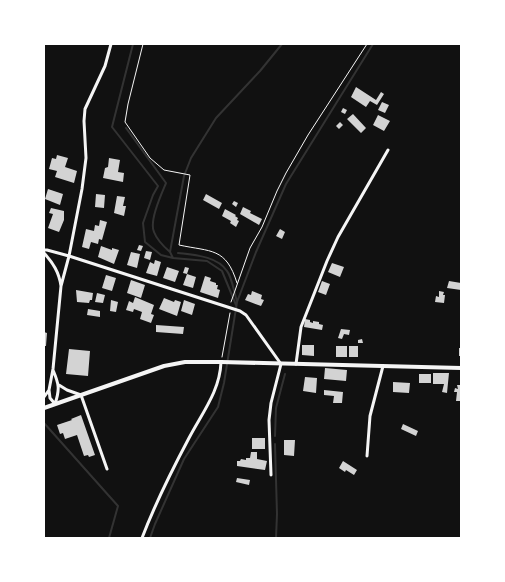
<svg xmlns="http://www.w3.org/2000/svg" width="505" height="582" font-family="'Crimson Pro',serif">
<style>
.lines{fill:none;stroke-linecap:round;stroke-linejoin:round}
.stream{stroke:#333;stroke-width:2}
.building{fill:#d3d3d3}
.path{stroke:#f5f5f5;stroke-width:1}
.minor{stroke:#f5f5f5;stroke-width:3}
.tertiary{stroke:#f5f5f5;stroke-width:4}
</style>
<rect width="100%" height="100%" fill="#111"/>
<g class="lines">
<path class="stream" d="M133,44L112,127L158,186L153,195L143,223L145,242L161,255L173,258
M126,128L166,183C161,195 149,221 154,232C157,240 163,246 170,252
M178,253C194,255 217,256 227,271C232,277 234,293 237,301
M236,305L222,271L207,261L173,258L170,252L184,176L191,158L216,118L260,71L282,44
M44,423L118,506L109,538
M275,436L276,408L285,374
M275,444L277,514L276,538
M150,538L155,524L184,459L218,407L224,383L237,302L256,252L286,184L373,44"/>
</g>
<path class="building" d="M356,87L376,100L381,92L384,94L377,105L370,101L366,107L351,97Z
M382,102L389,105L385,113L378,110Z
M343,108L347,110L345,114L341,112Z
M353,114L366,128L361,133L347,119Z
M378,115L390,121L384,131L373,125Z
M340,122L343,125L339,129L336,126Z
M57,155L68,158L65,167L77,171L74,183L55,177L57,171L49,169L52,158L56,159Z
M109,158L120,160L118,172L124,173L123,182L103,178L105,168L108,167Z
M48,189L63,194L60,205L45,199Z
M96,194L105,195L104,208L95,207Z
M206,194L222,203L219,209L203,200Z
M117,196L125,197L123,206H126L124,216L114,213Z
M234,201L238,203L236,207L232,204Z
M243,207L251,211L250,213L262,219L259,225L240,214Z
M51,208L64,211V220L59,232L48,228L53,214L49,213Z
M225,209L236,215L235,216L238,218L237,220L239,221L236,227L230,223L231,221L222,216Z
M100,220L107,222L102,240L99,239L98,244L91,242L89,249L82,247L86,229L94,231L95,225L99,226Z
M280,229L285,232L282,239L276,236Z
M139,245L143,246L141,251L137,250Z
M101,246L112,250V248L119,250L114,264L98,257Z
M146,251L152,252L150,260L144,258Z
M131,252L140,254L137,268L127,265Z
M155,260L161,262L157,276L146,273L150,262L154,264Z
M332,263L344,267L340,277L328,272Z
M167,267L179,271L175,282L163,278Z
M185,267L189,268L187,274L183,273Z
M187,274L196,277L193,288L183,285Z
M106,275L116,278L112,291L102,288Z
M205,276L211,278L210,281L216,283V285H218L217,289L220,290L218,298L200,292Z
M131,280L145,285L141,298L127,293Z
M322,281L330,284L326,295L318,292Z
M449,281L461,283V290L447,288Z
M76,290L93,293L92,300H90L89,303L77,302Z
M252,291L262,295L261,299L264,300L261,306L245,300L248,294L251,295Z
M439,291L444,292L443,295H445L444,303L435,302L436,296L439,297Z
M97,293L105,295L103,303L95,302Z
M135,297L154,305L151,314L154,315L151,323L140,319L142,312L134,309L133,312L126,310L129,301L133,303Z
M164,298L174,302L175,300L181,302L177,316L159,309Z
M111,300L118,302L116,312L110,311Z
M184,300L195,304L192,315L181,311Z
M88,309L100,311V317L87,315Z
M305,319L310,320V322L313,323V321L319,322V324L323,325L322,330L304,327Z
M156,325L184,327L183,334L156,332Z
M341,329L350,330L349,335L344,334L342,339L338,338Z
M44,332L47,333L46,346H44Z
M362,339L363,343H358V340Z
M302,345H314V356L302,355Z
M336,346H347V357H336Z
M349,346H358V357H349Z
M459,348H461V356H459Z
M69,349L90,351L88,376L66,374Z
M325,368L347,370L346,381L324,379Z
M433,373H449L447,393L442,392L444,384H433Z
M419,374H431V383H419Z
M305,377L317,378L316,393L303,391Z
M393,382L410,383L409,393L393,392Z
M457,385H461V401H456L457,392H454L455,388L458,389Z
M324,390L343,392L342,403H333L334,396L324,395Z
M81,415L95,455L89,457L88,455L84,456L77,435L65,439L63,433L60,434L57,425L72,420L71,419Z
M403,424L418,431L416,436L401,429Z
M252,438H265V449H252Z
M284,440H295L294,456L284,455Z
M251,452H257V459L267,461L265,470L237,466V461H240L241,459L246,460V458H250Z
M343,461L357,470L354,475L346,470L345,472L339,468Z
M237,478L250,480L249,485L236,482Z"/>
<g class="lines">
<path class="path" d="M143,44L128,104L125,122L150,158L164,170L190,175L179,245C211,252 226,247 237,283
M231,302L250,248L262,227L277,191L286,173L308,135L367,44
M222,357L230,313"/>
<path class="minor" d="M44,250H47L69,256L240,311L246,315L281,364L271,403L269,420L271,475
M44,253C53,263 59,272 61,286L53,369L49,390L44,397
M61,286L69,256L82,189L86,158L84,121L85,109L105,66L111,44
M296,364L301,327L327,261L338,237L388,150
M53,370C59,384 60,389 55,404
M59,385L67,390L81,395L107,469
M49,390L50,398L55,404
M367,456L370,416L383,366
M142,538C155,504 172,470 189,438C202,413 220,391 221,362"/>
<path class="tertiary" d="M44,408L164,366L185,362H221L461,368"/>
</g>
<rect width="505" height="582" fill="none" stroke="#ffffff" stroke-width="90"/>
</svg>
